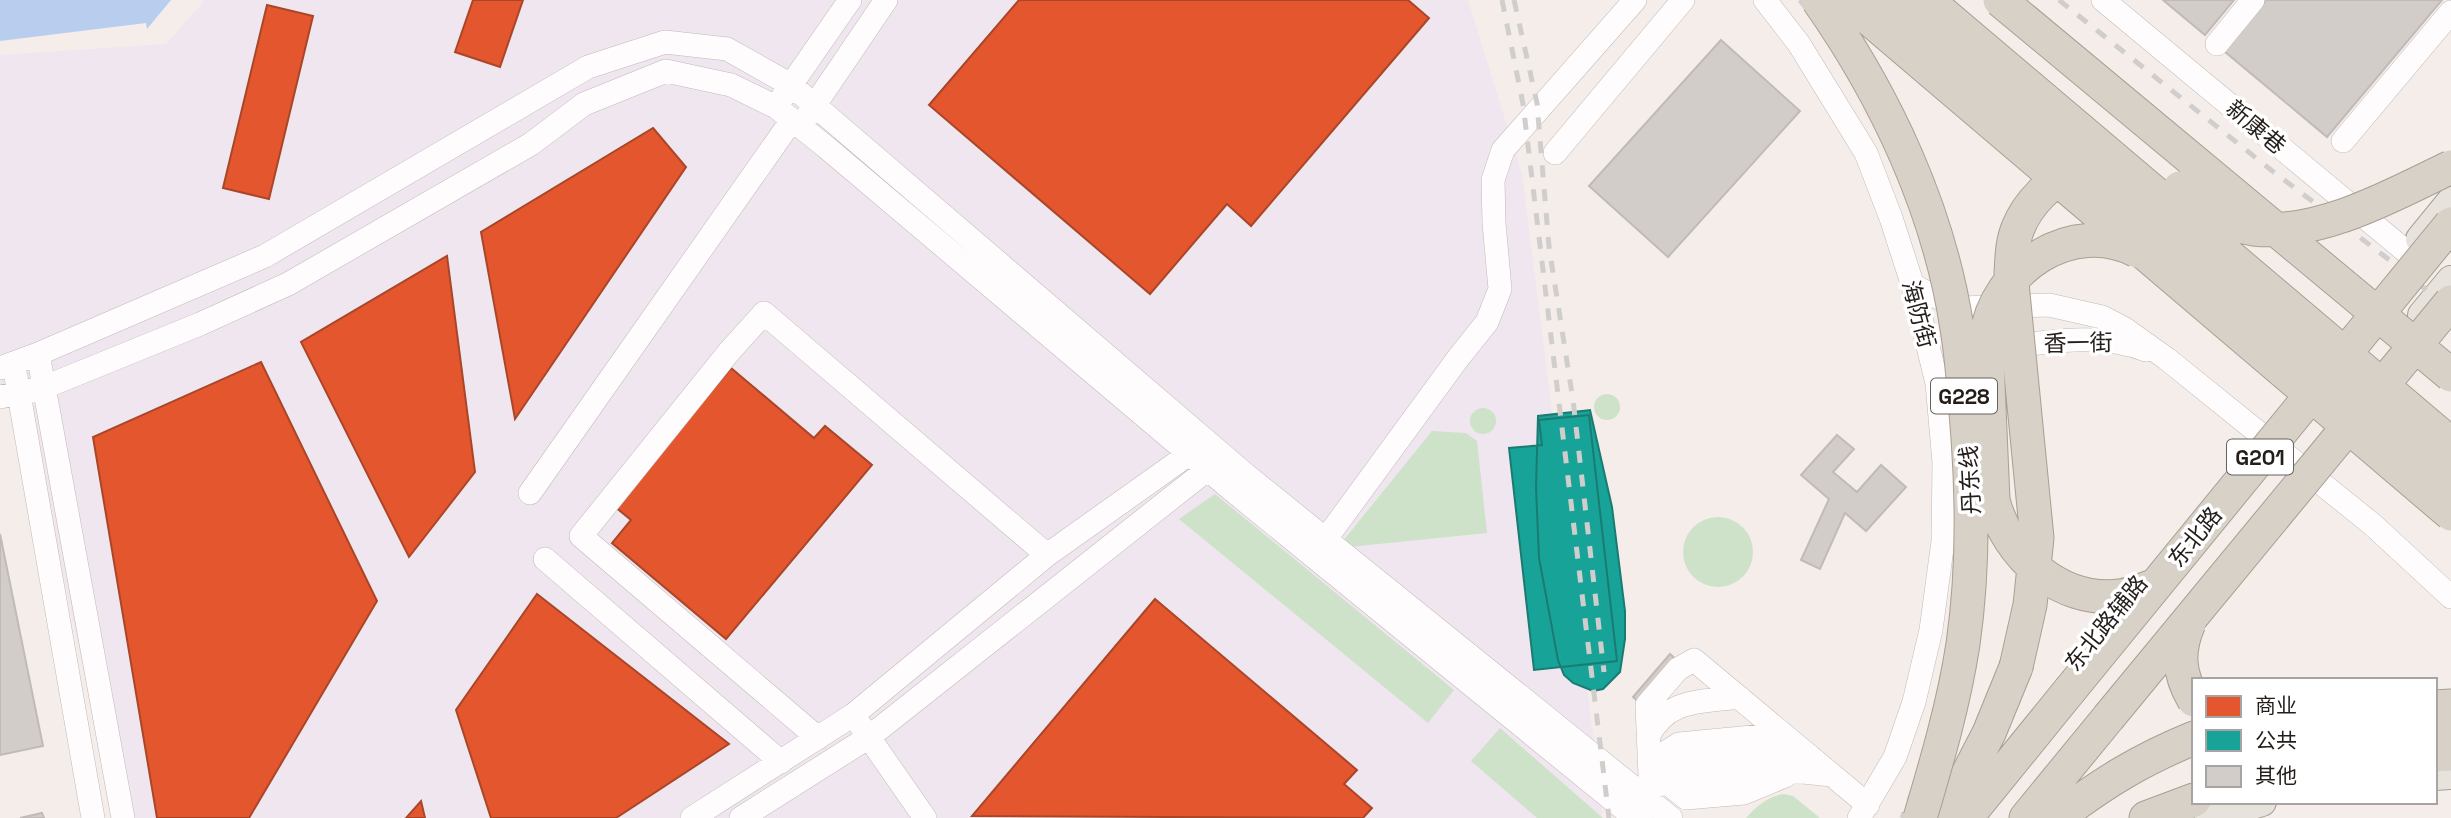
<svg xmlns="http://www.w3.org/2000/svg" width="2451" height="818" font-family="'Space Grotesk','Noto Sans SC',sans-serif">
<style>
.commercial{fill:#f0e6ef}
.green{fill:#cde2c9}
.water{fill:#b9ceef}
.shops{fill:#e4572e;stroke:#aa4628;stroke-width:2}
.public{fill:#17a398;stroke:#1b7b72;stroke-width:2}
.building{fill:#d3cdca;stroke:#c1bab8;stroke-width:2}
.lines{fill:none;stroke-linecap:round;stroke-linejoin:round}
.minor-casing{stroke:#c0bab7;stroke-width:24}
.major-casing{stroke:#a99e92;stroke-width:30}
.highway-casing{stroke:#a99e92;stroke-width:35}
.minor{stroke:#fefcfc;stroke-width:23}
.major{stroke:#e7e3dc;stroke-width:28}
.highway{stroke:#d7d1c7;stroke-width:33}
.rail{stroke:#d0cecd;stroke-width:5;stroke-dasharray:12 12;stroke-linecap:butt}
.highway-bridge-casing{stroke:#a99e92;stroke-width:35;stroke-linecap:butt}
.highway-bridge{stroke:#d7d1c7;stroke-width:33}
.labels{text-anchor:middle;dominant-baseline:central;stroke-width:7;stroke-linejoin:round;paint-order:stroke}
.shield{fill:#fff;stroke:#66625f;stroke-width:2}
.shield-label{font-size:21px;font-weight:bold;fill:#241e1b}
.street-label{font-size:23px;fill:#241e1b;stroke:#fff}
</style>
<rect width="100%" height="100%" fill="#f5ede9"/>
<path class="commercial" d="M205,0H1468L1522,174L1602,806L1601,818H115L26,402L0,405V55L166,44Z"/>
<path class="green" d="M1594 407a13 13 0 1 1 26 0a13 13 0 1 1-26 0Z
M1470 421a13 13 0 1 1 26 0a13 13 0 1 1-26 0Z
M1432,431L1466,433L1477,441L1487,533L1349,547L1343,541Z
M1215,494L1454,690L1428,723L1179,519Z
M1683 552a35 35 0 1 1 70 0a35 35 0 1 1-70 0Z
M1500,728L1603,818H1537L1471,761Z
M1784,794L1793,796L1820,818H1746C1756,807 1768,796 1784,794Z"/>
<path class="water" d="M0,0H171L147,29L146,23L0,41Z"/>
<path class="shops" d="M473,0H523L500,67L455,52Z
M1019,0H1408L1429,18L1251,226L1227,204L1150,294L929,105Z
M267,5L313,16L269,199L223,188Z
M653,128L686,167L515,419L481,232Z
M447,256L475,472L409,557L301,342Z
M261,362L377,601L249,818H157L93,437Z
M731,368L814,438L825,426L872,465L726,639L612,543L631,520L614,506Z
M537,594L729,744L616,818H491L456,710Z
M1155,599L1357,770L1344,784L1372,808L1363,818L972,816Z
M421,801L425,818H406Z"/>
<path class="public" d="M1590,410L1612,507L1625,611V639L1620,672L1603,689L1593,691L1573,683L1564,675L1558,660L1539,558L1536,488L1538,416Z
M1589,415L1617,661L1534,670L1509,448L1542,445L1539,420Z"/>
<path class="building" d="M2163,0H2234L2205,35Z
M2266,0H2442L2327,137L2224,51Z
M1721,40L1800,111L1668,257L1589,186Z
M1837,435L1854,449L1833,472L1857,492L1881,465L1906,487L1866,531L1845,513L1820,569L1801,560L1829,499L1801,475Z
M0,534L43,746L0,755Z
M1670,654L1679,662L1642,705L1633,697Z
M42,813L44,818H20Z"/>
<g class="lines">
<g class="minor-casing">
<path id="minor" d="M1765,0L1799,44L1866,153L1891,218L1913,286L1937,383L1944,463L1943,541L1931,630L1914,702L1895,757L1859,818
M2103,0L2408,253
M2217,44L2253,0
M782,98L850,0
M808,115L886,0
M2343,141L2451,12
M1555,153L1683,0
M1913,286L1961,308L2049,305L2102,317L2125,329L2167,359L2373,525L2451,597
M2004,347C2051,342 2100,332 2146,350
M38,354L123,818
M0,368L38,354L265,256L588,67L665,42L727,49L791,85L1246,475L1671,818
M16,377L93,818
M0,397L45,387L200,324L288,284L531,144L584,104L666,71L731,85L776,107L826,147L1232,490L1635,818
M530,493L792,120
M1317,551L1459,357L1487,322L1500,289L1494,223L1493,180L1503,150L1635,0
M545,559L781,762
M861,726L925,818
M1648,737C1667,698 1701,702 1739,697
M818,738L581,536L728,353L764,313L1047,555
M1654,763L1660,756L1679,744L1782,734
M1650,776L1662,766L1675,761L1779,750L1804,752
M1665,781L1686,798L1744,793L1785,776
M1648,790C1692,766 1782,769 1832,775
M1643,811L1650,776L1647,705L1678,669L1694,660L1868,805
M692,818L853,715L1047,555L1189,454L1214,448L1208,469L869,737L741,818"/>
</g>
<g class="major-casing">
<path id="major" d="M2420,239L2451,201
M2422,315L2451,280
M2435,776L2451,775
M2209,818L2262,802"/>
</g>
<g class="highway-casing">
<path id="highway" d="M2435,707L2451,706
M2435,732L2451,729
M2435,755L2451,754
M1945,818L1989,733L2016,667
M1966,818L2070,690
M2026,818L2108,718
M2057,818C2103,783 2140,760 2194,738
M2146,818L2194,800"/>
</g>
<use href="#minor" class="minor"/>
<use href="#major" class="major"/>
<use href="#highway" class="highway"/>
<path class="rail" d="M1502,0L1523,104L1609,818
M1514,0L1537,103L1549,247L1573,400L1604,672
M1800,0C1863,83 1910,173 1944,271C1953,297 1964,324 1970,351C1976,383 1976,415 1977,446C1980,579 1952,696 1902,818
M2059,0L2271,170L2408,274L2451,312"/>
<g class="highway-bridge-casing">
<path id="highway-bridge" d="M1818,0C1886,97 1939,210 1957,328C1963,364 1965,402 1968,438C1973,508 1973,575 1963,644C1954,703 1937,761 1920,818
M1847,0L2451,514
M1888,0L2451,481
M1927,0L2451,444
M2000,0L2451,375
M2180,188C2200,205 2226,226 2254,229C2320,236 2393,195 2451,167
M2137,251C2072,217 1995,269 1986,337L1993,500C2007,556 2060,603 2120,596C2133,594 2145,589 2156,585
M2189,623C2177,651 2178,673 2194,700
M2016,667L2030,605L2037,538L2011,273C2012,257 2012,242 2018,228C2027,205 2052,177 2077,172
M2070,690L2451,224
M2108,718L2451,302"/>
</g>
<use href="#highway-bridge" class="highway-bridge"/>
</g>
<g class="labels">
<g class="shield">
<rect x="1931" y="378.5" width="66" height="35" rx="5"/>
<rect x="2227" y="439.5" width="66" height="35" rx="5"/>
</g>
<g class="shield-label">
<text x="1964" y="396">G228</text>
<text x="2260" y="457">G201</text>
</g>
<g class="street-label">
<text transform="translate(2256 127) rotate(40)">新康巷</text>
<text transform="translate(1919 314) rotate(75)">海防街</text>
<text transform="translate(2078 343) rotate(-1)">香一街</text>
<text transform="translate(1970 480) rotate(-93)">丹东线</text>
<text transform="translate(2195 537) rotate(-51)">东北路</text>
<text transform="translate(2106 623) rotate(-51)">东北路辅路</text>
</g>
</g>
<rect x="2192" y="678" width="245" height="126" fill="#ffffff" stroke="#a7a5a4" stroke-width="2"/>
<rect x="2206" y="696" width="35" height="21" fill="#e4572e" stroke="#a7a5a4" stroke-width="2"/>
<text x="2255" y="713" font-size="21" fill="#241e1b">商业</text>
<rect x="2206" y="730" width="35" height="21" fill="#17a398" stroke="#a7a5a4" stroke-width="2"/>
<text x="2255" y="748" font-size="21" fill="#241e1b">公共</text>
<rect x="2206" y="766" width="35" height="21" fill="#d3cdca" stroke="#a7a5a4" stroke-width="2"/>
<text x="2255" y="783" font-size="21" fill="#241e1b">其他</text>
</svg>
